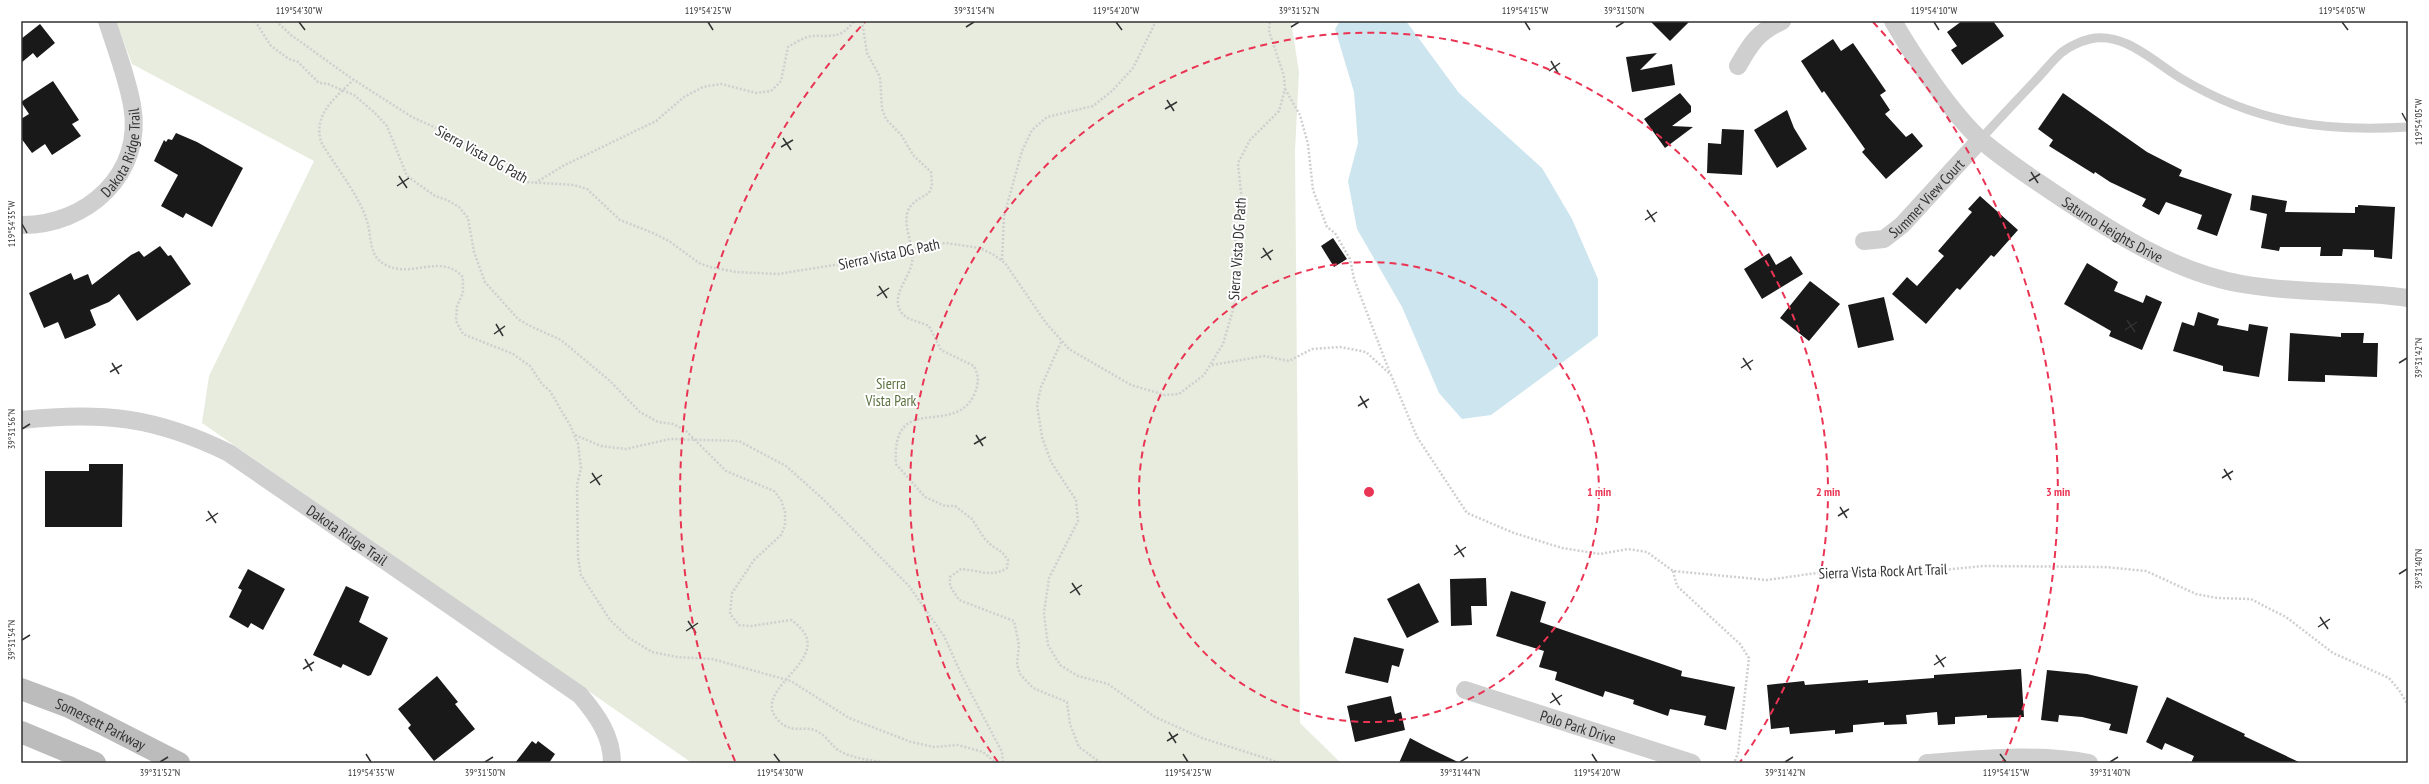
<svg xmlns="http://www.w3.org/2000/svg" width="2429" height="784" font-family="'PT Sans Narrow',sans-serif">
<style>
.green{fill:#e7ecde}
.water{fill:#cde5ee}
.building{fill:#191919}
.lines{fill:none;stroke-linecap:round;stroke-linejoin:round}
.path{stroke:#cfcfcf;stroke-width:2.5;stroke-dasharray:2 2;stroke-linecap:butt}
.service{stroke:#cfcfcf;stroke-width:9}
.minor{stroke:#cfcfcf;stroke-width:18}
.secondary{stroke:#bcbcbc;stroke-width:22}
.ticks{fill:none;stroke:#323232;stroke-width:1.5}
.ring{fill:none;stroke:#ea3453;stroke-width:2;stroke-dasharray:7 5}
.labels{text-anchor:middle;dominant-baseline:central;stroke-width:4;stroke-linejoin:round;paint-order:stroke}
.street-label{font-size:15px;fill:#323232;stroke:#fff}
.park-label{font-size:15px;fill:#5a703d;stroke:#fff}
.centre{fill:#ea3453;stroke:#fff;stroke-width:2}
.ring-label{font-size:12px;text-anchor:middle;font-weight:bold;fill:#ea3453;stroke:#fff;stroke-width:4;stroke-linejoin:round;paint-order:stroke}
.neatline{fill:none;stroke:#323232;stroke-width:1.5}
.ticks-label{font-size:10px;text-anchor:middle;fill:#323232}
</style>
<rect width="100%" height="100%" fill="#fff"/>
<path class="green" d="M116,21H1291L1299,72L1295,151L1300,723L1341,763H692L202,423L209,376L314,161L132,64Z"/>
<path class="water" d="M1340,21H1406L1459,93L1542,168L1572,219L1598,279V336L1491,415L1462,419L1439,393L1402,307L1357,229L1348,181L1358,143L1354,92L1335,29Z"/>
<path class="building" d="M1650,21H1690L1670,41Z
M1962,21H1993L2004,36L1962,65L1951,50L1957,46L1947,32Z
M40,24L55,43L37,58L33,53L21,63V39Z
M1833,39L1841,51L1853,43L1886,91L1880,95L1890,110L1885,114L1906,137L1912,133L1923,146L1886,179L1862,152L1865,149L1824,91L1822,93L1801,61Z
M1657,53L1640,70L1672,64L1675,85L1632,92L1626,57Z
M53,81L79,120L72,124L81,136L52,155L45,144L32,153L21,138V119L29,114L21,102Z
M1680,93L1691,106V112L1672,126L1693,127L1665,148L1644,119Z
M2063,93L2147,152L2182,170L2179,176L2232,194L2217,236L2197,229L2202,215L2166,202L2159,215L2142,206L2146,199L2110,182L2095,172L2094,174L2049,146L2053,140L2038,129Z
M1787,110L1794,128L1807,149L1777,168L1754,130Z
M1722,129L1744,130L1742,175L1707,173L1708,143L1721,144Z
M176,133L197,142L243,168L212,227L186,213L183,218L161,206L178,175L154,161L164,140L166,142L168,139L172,140Z
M2252,195L2287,201L2285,212L2355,213V207H2358V205L2395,207L2392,259L2374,257V250L2343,249L2342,256H2320L2321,247H2280L2279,251L2261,248L2267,214L2250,210Z
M1980,196L2018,230L1994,257L1991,255L1960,290L1957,288L1926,324L1892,294L1907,277L1917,286L1944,256L1938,251L1972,212L1968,209Z
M1333,238L1347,259L1334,267L1321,246Z
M160,246L168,256L171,255L191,284L137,321L119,294L109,302L90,310L96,325L92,328L65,339L58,322L44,328L29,293L71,273L74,280L88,274L92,285L131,255L139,251L144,257Z
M1769,253L1776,265L1791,256L1803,274L1762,299L1744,269Z
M2087,263L2118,282L2114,291L2143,303L2146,295L2162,302L2142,350L2109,336L2111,331L2064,304Z
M1810,281L1840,304L1809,341L1780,318Z
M1884,297L1894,340L1858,348L1848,305Z
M2198,312L2219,319L2217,325L2248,331L2249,324L2268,327L2259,377L2223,371V366L2173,351L2182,322L2194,326Z
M2290,333L2341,337V333H2364L2363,343H2378L2377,377L2325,375V382L2288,381Z
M89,464H123L122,527H45V471H89Z
M248,569L285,589L263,630L251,623L248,628L229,617L242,590L238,588Z
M1486,578L1487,606H1471L1472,625L1451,626L1450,579Z
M1419,583L1439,622L1407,638L1387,599Z
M346,586L369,597L359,622L388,638L371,675L368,676L343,664L341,668L313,655Z
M1511,591L1546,602L1540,622L1682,671L1681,676L1735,687L1726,730L1704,725L1706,716L1670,709L1668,716L1633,704L1634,700L1605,691L1603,697L1555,680L1557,672L1539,667L1544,651L1496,636Z
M1354,637L1404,649L1399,667L1392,665L1388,683L1345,673Z
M2021,669L2024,717L1987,718V715L1955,717V724L1938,725L1937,712L1906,715L1907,724L1884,725V722L1853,725V732L1835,734V730L1790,734L1789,727L1771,729L1767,685L1804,681L1805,685L1868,680V683L1934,678V675Z
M2047,670L2087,674L2138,686L2127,734L2109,730L2111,724L2082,717L2059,715L2058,722L2041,720Z
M437,676L458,702L455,704L475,729L434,761L408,728L411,725L398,709Z
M1391,696L1395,714L1401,712L1405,730L1355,742L1347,706Z
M2167,697L2245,734L2244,736L2301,763H2191L2194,756L2165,743L2162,750L2146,742Z
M1410,738L1427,747L1460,763H1399Z
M532,741L536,744L538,741L555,754L549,763H515Z"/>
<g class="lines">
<path class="path" d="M255,21L271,46L289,59L298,62L319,83L328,84L354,95L375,113L387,126L407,176L435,196L447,200L459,207L468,218L474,252L485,282L518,319L528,325L561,340L610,381L640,412L658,422L673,424L685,430L726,471L774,491L781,500L785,512V525L781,535L754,560L732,593L730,614L739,625L751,626L791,620C845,657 747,687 778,720C792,736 806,723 820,733C827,737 831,745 838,750C852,759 875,761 891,763
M276,21L291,35L351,78L412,117L460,139L504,171L525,182L574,185L587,189L620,220L653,233L669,241L699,263L710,267L736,272L778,274L890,256L930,245L946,243L980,248L994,255L1005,263L1046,323L1069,349L1131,385L1165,395L1179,394L1204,375L1223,344L1235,303L1234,248L1242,203L1238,163L1250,140L1279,111L1285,89L1284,76L1269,31L1270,21
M862,21L867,53L880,77L882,109L886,119L902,136L913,155L931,172L932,186L929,193C921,198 911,202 908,211C902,227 915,245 912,262C910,277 893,293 899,308C904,321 917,320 929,326L941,350L974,366C979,376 979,384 974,395C953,438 891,390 896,464L925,497L945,506H955L972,519L984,538L992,546L1002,552L1008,560L1007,568C992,578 978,570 961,569L950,577V586L959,600L1014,621L1019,645L1017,664L1020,674L1033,688L1067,702L1070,724L1079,747L1101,763
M354,79C335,99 313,113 321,142C335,166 359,195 367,221C372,236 368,255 384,264C411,280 440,252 463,277V293L457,306L456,321L463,334L513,354L530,366L542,384L550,391L571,427L578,444L581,468L577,485L578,558L581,575L610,620L629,638L652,652L677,657L712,659L791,681L849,718L911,742L934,747L958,745L983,752L996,763
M1285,89L1300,115L1308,144L1313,190L1327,227L1335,233L1350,259L1354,279L1390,373
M535,183L563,166L656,121L684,97L703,87L721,84L756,93L771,91L781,81L788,47C795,43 804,37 812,36C831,35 840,40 854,21
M1002,260L1004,216L1022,151L1032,130L1047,117L1093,106L1112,91L1133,68L1156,21
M1061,342L1041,387L1037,405L1042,437L1051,462L1076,500L1078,521L1049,578L1044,613L1048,645L1060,665L1078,676L1108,684L1155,717L1202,738L1281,763
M1212,365L1264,356L1289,361L1312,349L1340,347L1366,352L1391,375L1417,437L1467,513L1514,533L1562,548L1600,554L1628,549L1647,552L1673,571L1767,580L1838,570L1903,574L1983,566L2105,567L2146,571L2196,594L2217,598L2251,599L2268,608L2286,617L2333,653L2389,678L2399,690L2408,705
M575,435L601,446L626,449L670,439L739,441L786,466L823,499L909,586L944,636L963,678L1002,752L1003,763
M1673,571L1677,586L1740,644L1749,658L1738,753L1734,763"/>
<path class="service" d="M1980,140C1998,120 2016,101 2034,82C2043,73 2051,62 2061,53C2068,47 2081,41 2090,39C2124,31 2155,63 2182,79C2256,123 2323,132 2408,127"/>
<g class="minor">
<path id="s1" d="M1893,21C1913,56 1952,114 1981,140C2004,160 2029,176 2054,193C2111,231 2173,272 2242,284C2297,294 2353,290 2408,298"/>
<path d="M1738,66C1751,43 1758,32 1782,21"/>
<path id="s2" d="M21,225C86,226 145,174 132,105C127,77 116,49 107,21"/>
<path id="s3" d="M1864,241L1884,239L1902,225L1980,140"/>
<path id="s4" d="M21,420C102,411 156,417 229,453L580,695C597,715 612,736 612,763"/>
<path id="s5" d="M1465,690L1692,763"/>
<path d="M1927,763C1981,759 2035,753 2089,763"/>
</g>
<g class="secondary">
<path id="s6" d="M21,689L69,707L179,763"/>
<path d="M21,732L95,763"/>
</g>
</g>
<path class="ticks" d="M299,22L305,30M708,22L713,30M1116,22L1122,30M1525,22L1530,30M1934,22L1939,30M2342,22L2348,30M966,27L974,22M1291,27L1299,22M1616,27L1624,22M1551,61L1558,73M1549,71L1560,63M1167,100L1174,111M1165,109L1177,102M2402,113L2407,122M783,138L791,150M781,147L793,140M2031,172L2038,183M399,176L407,188M2029,181L2040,174M397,186L409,178M1647,210L1655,222M1645,220L1657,212M22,224L27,233M1263,248L1271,260M1261,258L1273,250M879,286L887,298M877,296L889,288M2127,320L2135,332M496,324L503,336M2125,330L2137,322M494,334L505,326M1743,358L1751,370M112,363L119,374M2399,363L2407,358M1741,368L1753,360M110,372L122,365M1360,396L1367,408M1358,406L1369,399M22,429L30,424M976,435L983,446M974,444L986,437M2224,469L2231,480M592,473L600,485M2222,478L2233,471M590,483L602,475M1840,507L1847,518M208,511L216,523M1838,516L1849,509M206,521L218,513M1456,545L1464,557M1454,555L1466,547M2399,574L2407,569M1072,583L1080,595M1070,593L1082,585M2320,617L2328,629M688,621L696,633M2318,627L2330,619M686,631L698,623M22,640L30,635M1936,655L1944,667M305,659L312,671M1934,665L1946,657M303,669L314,662M1552,693L1560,705M1550,703L1562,695M1169,732L1176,743M1167,741L1178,734M366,754L371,762M774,754L780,762M1183,754L1188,762M1592,754L1597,762M2000,754L2006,762M160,762L168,757M485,762L493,757M1460,762L1468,757M1785,762L1793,757M2110,762L2118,757"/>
<g class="ring">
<circle cx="1369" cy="492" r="230"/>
<path d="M998 762A459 459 0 1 1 1740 762"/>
<path d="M735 761A689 689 0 0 1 865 22M1873 22A689 689 0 0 1 2003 761"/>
</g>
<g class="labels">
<g class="street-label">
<text stroke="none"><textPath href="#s2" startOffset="137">Dakota Ridge Trail</textPath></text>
<text transform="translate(482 154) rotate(29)">Sierra Vista DG Path</text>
<text stroke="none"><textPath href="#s3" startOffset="79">Summer View Court</textPath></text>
<text stroke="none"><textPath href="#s1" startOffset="308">Saturno Heights Drive</textPath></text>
<text transform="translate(1237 249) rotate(-86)">Sierra Vista DG Path</text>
<text transform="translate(889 254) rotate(-12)">Sierra Vista DG Path</text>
<text stroke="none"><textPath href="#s4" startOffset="358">Dakota Ridge Trail</textPath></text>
<text transform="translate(1883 571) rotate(-2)">Sierra Vista Rock Art Trail</text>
<text stroke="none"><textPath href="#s6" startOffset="87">Somersett Parkway</textPath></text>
<text stroke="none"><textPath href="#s5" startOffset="119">Polo Park Drive</textPath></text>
</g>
<g class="park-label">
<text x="891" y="383">Sierra<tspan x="891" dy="17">Vista Park</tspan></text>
</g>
</g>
<circle cx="1369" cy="492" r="6" class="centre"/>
<g class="ring-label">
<text x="1599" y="496">1 min</text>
<text x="1828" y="496">2 min</text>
<text x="2058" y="496">3 min</text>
</g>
<rect width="2429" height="784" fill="none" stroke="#ffffff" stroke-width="44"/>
<rect x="22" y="22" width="2385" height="740" class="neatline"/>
<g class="ticks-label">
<text x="299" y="14">119°54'30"W</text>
<text x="708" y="14">119°54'25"W</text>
<text x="974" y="14">39°31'54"N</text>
<text x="1116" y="14">119°54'20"W</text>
<text x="1299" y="14">39°31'52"N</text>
<text x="1525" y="14">119°54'15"W</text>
<text x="1624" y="14">39°31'50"N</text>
<text x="1934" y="14">119°54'10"W</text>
<text x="2342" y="14">119°54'05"W</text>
<text transform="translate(2418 122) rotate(-90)" y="4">119°54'05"W</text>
<text transform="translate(11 224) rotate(-90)" y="4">119°54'35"W</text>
<text transform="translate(2418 358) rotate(-90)" y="4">39°31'42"N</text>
<text transform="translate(11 429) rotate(-90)" y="4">39°31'56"N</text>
<text transform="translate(2418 569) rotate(-90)" y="4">39°31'40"N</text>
<text transform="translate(11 640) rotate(-90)" y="4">39°31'54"N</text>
<text x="160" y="776">39°31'52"N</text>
<text x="371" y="776">119°54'35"W</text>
<text x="485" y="776">39°31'50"N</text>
<text x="780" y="776">119°54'30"W</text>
<text x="1188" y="776">119°54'25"W</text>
<text x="1460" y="776">39°31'44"N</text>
<text x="1597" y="776">119°54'20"W</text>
<text x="1785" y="776">39°31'42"N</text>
<text x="2006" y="776">119°54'15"W</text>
<text x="2110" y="776">39°31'40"N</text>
</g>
</svg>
